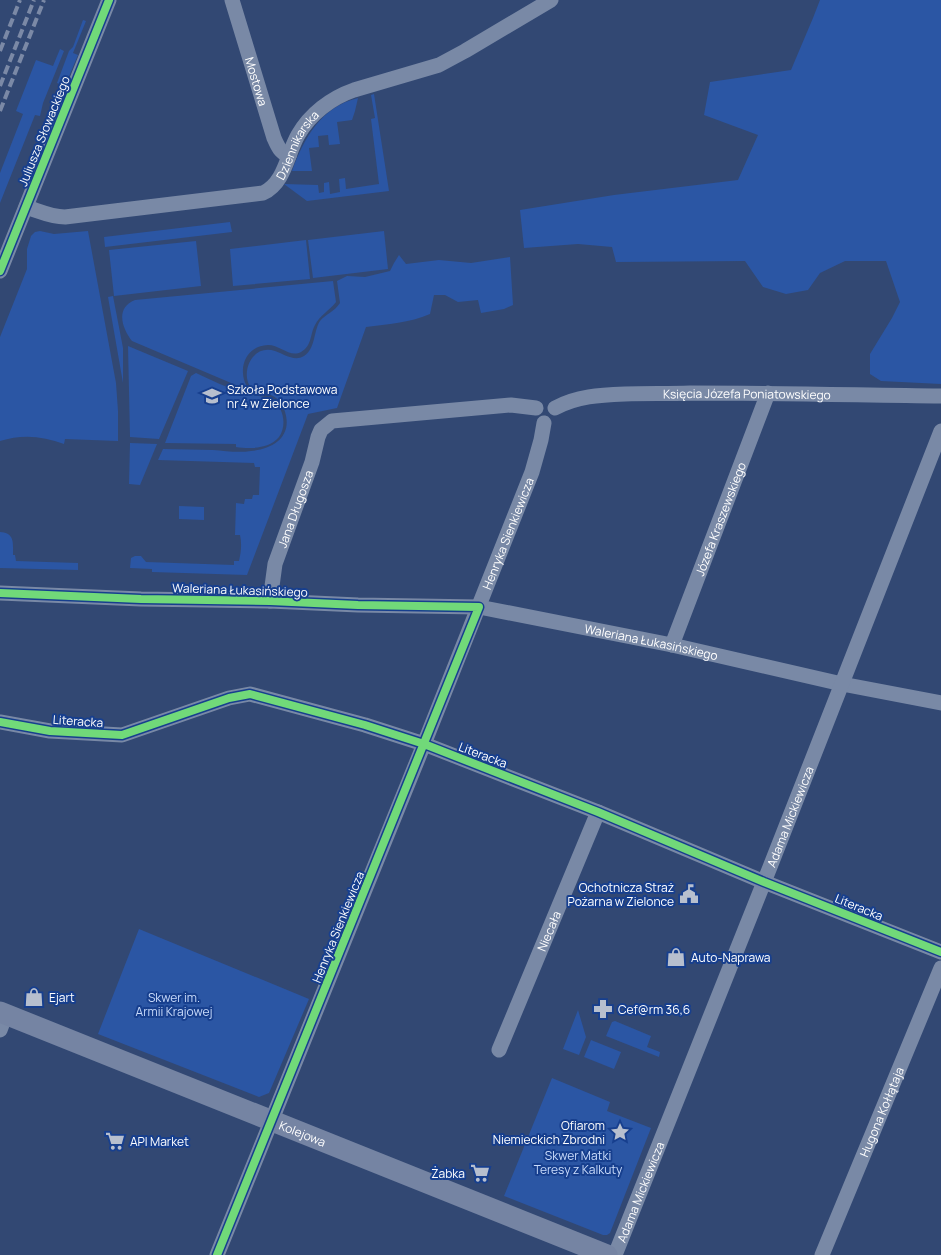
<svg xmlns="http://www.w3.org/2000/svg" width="941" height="1255" font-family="Manrope,sans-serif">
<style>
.green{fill:#2b56a4}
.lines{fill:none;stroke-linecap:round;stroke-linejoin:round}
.street{stroke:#7989a6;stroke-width:15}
.secondary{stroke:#7584a3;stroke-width:21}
.rail{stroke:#7b89a6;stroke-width:4;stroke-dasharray:9 4;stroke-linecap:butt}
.cycleway-casing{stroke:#173f8e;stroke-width:11}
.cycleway{stroke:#71d979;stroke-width:8}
.labels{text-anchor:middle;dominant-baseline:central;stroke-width:4;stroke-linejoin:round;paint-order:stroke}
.street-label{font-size:12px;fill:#fff;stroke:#173f8e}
.poi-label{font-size:12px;fill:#fff;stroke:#173f8e;text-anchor:start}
.park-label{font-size:12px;fill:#c9dbfb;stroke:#173f8e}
</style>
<rect width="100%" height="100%" fill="#324873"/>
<path class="green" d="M820,0H941V384L881,381L870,374V354L892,318L900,302L886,261H845L820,273L808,290L786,294L763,287L745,261L616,262L612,247L578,244L524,248L520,210L614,195L738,180L758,135L704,115L710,82L791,70L813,18Z
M83,20L86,21L73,53L78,55L65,86L57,83L69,51L73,47Z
M60,49L64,51L43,103L40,116L35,115L0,203V173L23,114L16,111L36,60L53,66Z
M374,94L389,191L307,201L284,184L318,185L319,193L324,192V183L329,182L330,194L340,192L339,179L345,178L346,189L379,184L371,119L375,118L371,95Z
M358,98L355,111L352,120L337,122L340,144L329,145L328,135L318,136L319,147L309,148L312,171H292C304,138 321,107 358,98Z
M230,222L232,232L105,247L104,237Z
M40,231L54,234L88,231L116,383L118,411V441L65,439L64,444C43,436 22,434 0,441V337L27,269V249L31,236L35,232Z
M384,231L388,269L313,278L308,240Z
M306,240L310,279L233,286L230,249Z
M196,241L201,286L114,296L109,250Z
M399,255L406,264L439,260L471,263L510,257L513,305L504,309L481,313L478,300L458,302L445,295H434L430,314C409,323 388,324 366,327L337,408L308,414L247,575L152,572V569L130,568L131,558L135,556H141L146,562L234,565V561H239C241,552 242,544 240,535H235L236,503L244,504L245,499H252L253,495H259L260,467H255L254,463L158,460L163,449C179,449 196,450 213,450C225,451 239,453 251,451C275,449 294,435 284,409C279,395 267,393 254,391C250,387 248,384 247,378C245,362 257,345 275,351C284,354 294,362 304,356C316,348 313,332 320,321C326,314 334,312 340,303L337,281L347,276L365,277L390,271L394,263Z
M333,281L336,302C329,311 320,315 315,325C310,334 312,346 301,352C290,358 280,345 268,345C243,346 236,374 250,391L132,341C122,328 115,308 135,300Z
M113,296L123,348V383L108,297Z
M128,346L188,371L159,439L130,437Z
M196,373C211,380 226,387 242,393C251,396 263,395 272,400C284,407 287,426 279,437C269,449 250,449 236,447V444L165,443L191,376Z
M130,443L157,444L140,485L129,484Z
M179,506L204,507V520L179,519Z
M0,532C15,533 13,543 13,555H15L16,561L78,563V570L0,568Z
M139,929L309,999L269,1093L259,1097L98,1034Z
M578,1010L586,1037L579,1055L563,1049Z
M615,1021L651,1036L647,1047L660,1052L659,1057L606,1036L612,1022Z
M591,1040L621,1052L614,1069L584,1057Z
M552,1078L610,1102L607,1111L651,1128L610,1233L607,1235H603L504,1196Z"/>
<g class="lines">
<g class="street">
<path id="s1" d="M232,0L274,138C278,147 280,152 289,156"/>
<path id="s2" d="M26,207C39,211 51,217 65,217L263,193C285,183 287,154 298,135C310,114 331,98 354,90L439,65L465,51L551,0"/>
<path d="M0,271L109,0"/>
<path id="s3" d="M555,408C577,396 600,395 625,394C647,393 668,394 690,393C774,393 857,395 941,396"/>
<path id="s4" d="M0,593L141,599L270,601L358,605L479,607L672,645L842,684L941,703"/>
<path id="s5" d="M270,601L275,564L312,462L318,437L321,430L332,421L511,405L536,408"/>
<path id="s6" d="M672,645L768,393"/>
<path d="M0,722L50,731L122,735L229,698L250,694L365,725L424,744L598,812L764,882L941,952"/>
<path d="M0,1030L6,1014"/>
<path id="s7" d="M499,1050L598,812"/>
<path id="s8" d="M217,1255L422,749L532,472L541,440L544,423"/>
<path id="s9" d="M615,1255L770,867L941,431"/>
<path id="s10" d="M822,1255L941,968"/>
</g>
<path class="secondary" id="s11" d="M0,1012L607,1255"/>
<path class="rail" d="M0,51L20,0
M0,86L34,0
M0,111L44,0"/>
<g class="cycleway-casing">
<path id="cycleway" d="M0,271L109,0
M0,593L141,599L270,601L358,605L479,607L217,1255
M0,722L50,731L122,735L229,698L250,694L365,725L424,744L598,812L764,882L941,952"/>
</g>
<use href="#cycleway" class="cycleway"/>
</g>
<defs>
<g id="school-bare" transform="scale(1.5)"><path d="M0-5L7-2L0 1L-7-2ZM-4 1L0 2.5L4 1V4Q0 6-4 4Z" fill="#b7bfce" stroke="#173f8e" stroke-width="2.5" paint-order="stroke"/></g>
<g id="civic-bare" transform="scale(1.5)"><path d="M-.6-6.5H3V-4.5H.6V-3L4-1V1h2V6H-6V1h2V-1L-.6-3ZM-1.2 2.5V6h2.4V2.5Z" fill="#b7bfce" stroke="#173f8e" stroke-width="2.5" paint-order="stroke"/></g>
<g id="shop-bare" transform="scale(1.5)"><path d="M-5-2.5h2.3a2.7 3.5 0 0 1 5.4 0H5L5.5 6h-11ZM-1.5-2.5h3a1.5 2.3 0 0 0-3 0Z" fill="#b7bfce" stroke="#173f8e" stroke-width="2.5" paint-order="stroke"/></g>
<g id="pharmacy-bare" transform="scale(1.5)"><path d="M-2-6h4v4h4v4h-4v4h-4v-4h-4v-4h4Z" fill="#b7bfce" stroke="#173f8e" stroke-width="2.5" paint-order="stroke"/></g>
<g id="sight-bare" transform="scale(1.5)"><path d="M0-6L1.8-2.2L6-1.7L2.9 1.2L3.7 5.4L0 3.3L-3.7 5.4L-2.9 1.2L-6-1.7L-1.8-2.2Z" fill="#b7bfce" stroke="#173f8e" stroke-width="2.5" paint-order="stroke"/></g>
<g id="supermarket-bare" transform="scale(1.5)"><path d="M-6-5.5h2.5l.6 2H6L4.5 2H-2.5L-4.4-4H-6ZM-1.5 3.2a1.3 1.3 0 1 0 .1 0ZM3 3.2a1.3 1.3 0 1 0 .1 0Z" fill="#b7bfce" stroke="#173f8e" stroke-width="2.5" paint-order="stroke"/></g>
</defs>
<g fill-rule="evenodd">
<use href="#school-bare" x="212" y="396"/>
<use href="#civic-bare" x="689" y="894"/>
<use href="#shop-bare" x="676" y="957"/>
<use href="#shop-bare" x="34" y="997"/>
<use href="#pharmacy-bare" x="603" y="1009"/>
<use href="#sight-bare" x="620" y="1132"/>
<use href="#supermarket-bare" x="115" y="1141"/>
<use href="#supermarket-bare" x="480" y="1173"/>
</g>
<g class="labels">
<g class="street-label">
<text stroke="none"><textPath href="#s1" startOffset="85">Mostowa</textPath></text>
<text transform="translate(44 131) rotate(-68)">Juliusza Słowackiego</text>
<text stroke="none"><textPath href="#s2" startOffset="300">Dziennikarska</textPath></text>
<text stroke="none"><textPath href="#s3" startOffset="194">Księcia Józefa Poniatowskiego</textPath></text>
<text stroke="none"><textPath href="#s5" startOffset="96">Jana Długosza</textPath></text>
<text stroke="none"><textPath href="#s6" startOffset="135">Józefa Kraszewskiego</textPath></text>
<text stroke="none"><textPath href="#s8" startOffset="778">Henryka Sienkiewicza</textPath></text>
<text transform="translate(240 590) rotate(2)">Waleriana Łukasińskiego</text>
<text stroke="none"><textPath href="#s4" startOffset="655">Waleriana Łukasińskiego</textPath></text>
<text transform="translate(78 721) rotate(4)">Literacka</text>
<text transform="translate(483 755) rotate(21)">Literacka</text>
<text stroke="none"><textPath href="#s9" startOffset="472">Adama Mickiewicza</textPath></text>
<text transform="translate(859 907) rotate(22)">Literacka</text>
<text transform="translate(338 927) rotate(-68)">Henryka Sienkiewicza</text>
<text stroke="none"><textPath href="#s7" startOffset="129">Niecała</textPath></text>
<text stroke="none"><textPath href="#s10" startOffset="155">Hugona Kołłątaja</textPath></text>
<text stroke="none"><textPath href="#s11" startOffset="326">Kolejowa</textPath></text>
<text stroke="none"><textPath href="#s9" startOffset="68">Adama Mickiewicza</textPath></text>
</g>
<g class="poi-label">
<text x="227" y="389">Szkoła Podstawowa<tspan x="227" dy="14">nr 4 w Zielonce</tspan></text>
<text x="674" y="887" text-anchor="end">Ochotnicza Straż<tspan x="674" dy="14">Pożarna w Zielonce</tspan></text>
<text x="691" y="957">Auto-Naprawa</text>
<text x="49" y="997">Ejart</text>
<text x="618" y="1009">Cef@rm 36,6</text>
<text x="605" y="1125" text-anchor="end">Ofiarom<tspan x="605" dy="14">Niemieckich Zbrodni</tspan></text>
<text x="130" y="1141">API Market</text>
<text x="465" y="1173" text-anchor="end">Żabka</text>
</g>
<g class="park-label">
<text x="174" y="997">Skwer im.<tspan x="174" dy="14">Armii Krajowej</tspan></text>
<text x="578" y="1155">Skwer Matki<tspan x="578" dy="14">Teresy z Kalkuty</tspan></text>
</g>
</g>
</svg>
